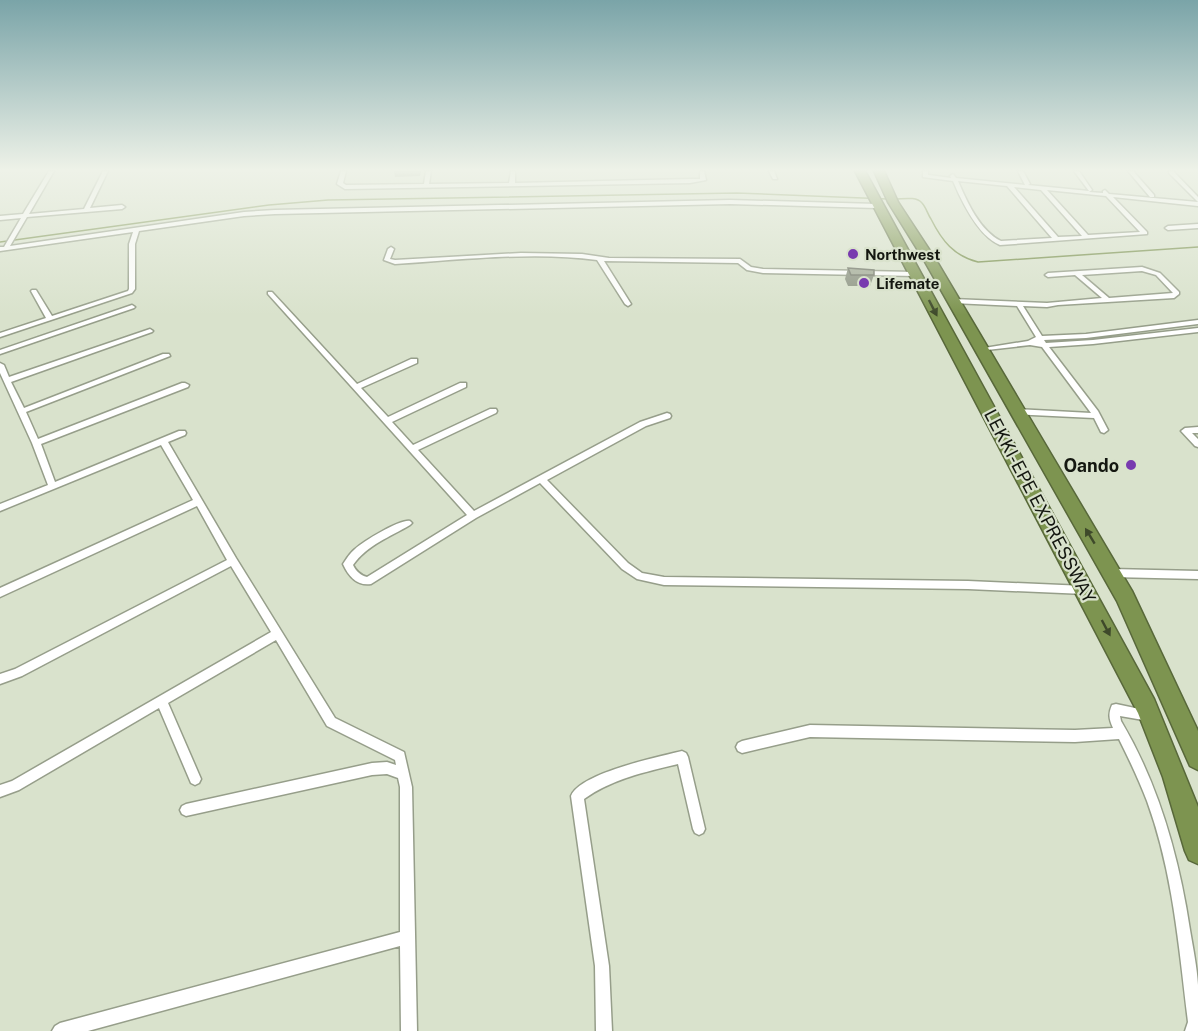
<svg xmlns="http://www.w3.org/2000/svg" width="1198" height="1031" font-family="'Public Sans',sans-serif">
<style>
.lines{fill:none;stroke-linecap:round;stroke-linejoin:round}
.stream{stroke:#758c48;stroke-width:1.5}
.street-casing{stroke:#969e8a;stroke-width:3}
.highway-casing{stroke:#58683a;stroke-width:3}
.street{fill:#fff;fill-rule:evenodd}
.highway{fill:#7d9450;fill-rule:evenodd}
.wall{fill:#8a9180}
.building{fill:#a1a995;stroke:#717668;stroke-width:1.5}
.oneway{fill:#3e492a}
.poi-dot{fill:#783aaf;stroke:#d9e2cc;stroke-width:2}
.labels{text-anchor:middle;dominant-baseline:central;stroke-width:4.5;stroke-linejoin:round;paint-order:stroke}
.far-poi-label{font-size:15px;font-weight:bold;fill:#141710;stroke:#d9e2cc;text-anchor:start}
.poi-label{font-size:18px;font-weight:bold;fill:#141710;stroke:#d9e2cc;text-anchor:end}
.street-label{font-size:18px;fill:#141710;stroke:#d9e2cc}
</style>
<rect width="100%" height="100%" fill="#d9e2cc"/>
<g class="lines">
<path class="stream" d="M895,199C903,199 916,196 922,203C926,207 928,215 931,219C942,241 954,256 978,262L1198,247
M0,242L269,205L328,200L737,193L888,199"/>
<g class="street-casing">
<path id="street" d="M49,171H54L29,214L84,209L103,171H108L90,208L122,205L125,207L122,209L27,217L10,246L244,212L275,210L730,200L877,204L880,206L877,208L730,204L275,214L244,216L139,231L135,244V289L132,293L0,337V333L46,318L31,291L32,290H36L52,316L128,291L129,289V244L133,232L0,251V247H4L21,218L0,220V216L23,214Z
M341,171H346L343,183L346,185L424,184L426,171H431L429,184L509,183L511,171H515V183L690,179H700V171H704L706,180L690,183L345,189L337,184Z
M769,171H774L777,179H773Z
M923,171H928V175H929L951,178L950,176L953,174L956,178L1025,185L1018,171H1023L1030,184L1028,185L1089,191L1074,171H1079L1092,190L1089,192L1103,193V191L1105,190L1109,194L1198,202V206L1113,197L1147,232V234L1000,245C978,236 962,202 953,181L923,177ZM958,181L1007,186L1052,238L1001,241C980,231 967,202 958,181ZM1014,187L1041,190L1082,236L1058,237ZM1047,190L1106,196L1140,232L1088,235Z
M1128,171H1133L1154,195V197H1150Z
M1169,171H1173L1198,197V202L1169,173Z
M1198,224V228L1168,230L1165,228L1168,226Z
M391,247L394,249L390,259L395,260L521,253L582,254L609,258L740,259L751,267L763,269L915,272L918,274L915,276L763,273L747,270L738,263L604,261L631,304L628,306L625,304L597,260C534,251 459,260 395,264L384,260L388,249Z
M1142,267L1160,273L1179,292V294L1174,298L1058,305L1047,307L1023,306L1042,336L1086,334L1198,320V324L1086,338L1044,340L1046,343L1093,340L1198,328V332L1093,344L1049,347L1098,411L1108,430L1104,433L1101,432L1094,418L1013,414L1012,412L1013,410L1016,409L1091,413L1042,347L1030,345L978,351V349L1028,341L1036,337L1017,306L953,303L950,301L953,299L1047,303L1102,298L1075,275L1048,277L1045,275L1048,273ZM1142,271L1156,275L1173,293L1109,298L1082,275Z
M268,292H272L357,384L411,359H417V363L361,388L388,417L460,383H466V387L392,422L413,445L490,409H496L497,411L496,413L418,450L474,511L640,422L667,413L670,414L671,416L670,418L646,426L547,480L628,563L642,573L664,577L968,581L1085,586L1088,587L1090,590L1088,593L1085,594L968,589L664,585L637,579L622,569L540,483L476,518L371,584C357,586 349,577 343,564C347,558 350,553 355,549C364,541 400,519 410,521L412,523L410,525C390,537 367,545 353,565C356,571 360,575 367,577L467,515L268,294Z
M132,305L135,307L134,308L0,354V350Z
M150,329L153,331L152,332L11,382L24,408L163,354H169L170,356L26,412L38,439L182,383H185L189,385L188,387L41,444L55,482L179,431H185L186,433L185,435L168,442L236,558L335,718L404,752L412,787L417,1031H401L400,946L88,1031H52L55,1026L60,1023L400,932V787L398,778L387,774L372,775L186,816L182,814L180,810L182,806L186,804L372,763L387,762L396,765L395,760L327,726L276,640L168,703L201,779L199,783L195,785L191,783L159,708L19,790L0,797V785L12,781L271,632L231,566L22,676L0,684V674L15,669L227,560L197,506L0,597V588L193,500L161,445L0,511V504L48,485L32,443L0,373V363L4,365L9,377Z
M1198,427V433H1192L1198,439V447L1195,446L1181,431L1185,428Z
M1112,569L1198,571V579L1112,577L1109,576L1107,573L1109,570Z
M1116,704L1149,711L1153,712L1155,716L1153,720L1149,721L1120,716L1121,721C1159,785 1179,857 1190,930C1193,948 1197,967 1198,985C1198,1000 1198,1016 1198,1031H1185L1188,1022C1179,948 1173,872 1147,801C1139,780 1129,759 1119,739L1075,742L810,737L742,753L738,751L736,747L738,743L742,741L810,725L1075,730L1113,728C1109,719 1108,714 1112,705Z
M682,751L686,753L688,757L705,829L703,833L699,835L695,833L693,829L678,764C645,772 612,779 584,799L609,966L612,1031H596L595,966L571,796C580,773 658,757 682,751Z"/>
</g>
<g class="highway-casing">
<path id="highway" d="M855,171H865L1154,699L1198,807V864L1189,860L1185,851L1163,777L1138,713Z
M874,171H884L898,202L936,260L1132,591L1198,731V770L1190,766L1117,601L924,260L888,202Z"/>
</g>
<use href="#street" class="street"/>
<use href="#highway" class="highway"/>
</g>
<path class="wall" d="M394,171H421L420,176L395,177Z
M848,268L874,275L870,286H848L845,279Z"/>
<path class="building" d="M848,268L874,270V275H851Z"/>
<defs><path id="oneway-solid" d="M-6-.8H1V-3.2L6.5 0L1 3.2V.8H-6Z" transform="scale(1.5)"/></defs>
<g class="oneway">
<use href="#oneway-solid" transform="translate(933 308) rotate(63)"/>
<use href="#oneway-solid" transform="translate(1090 536) rotate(-121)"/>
<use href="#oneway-solid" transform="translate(1106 628) rotate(62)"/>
</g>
<linearGradient id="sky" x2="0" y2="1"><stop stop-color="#7aa4a8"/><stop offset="0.54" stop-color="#eef2e8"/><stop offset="1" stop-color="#eef2e8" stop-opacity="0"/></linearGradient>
<rect width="1198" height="315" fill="url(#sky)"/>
<g class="poi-dot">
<circle cx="853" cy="254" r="6"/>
<circle cx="864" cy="283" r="6"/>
<circle cx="1131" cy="465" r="6"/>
</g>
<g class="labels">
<g class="far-poi-label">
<text x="865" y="254">Northwest</text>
<text x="876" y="283">Lifemate</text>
</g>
<g class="poi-label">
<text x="1119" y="465">Oando</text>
</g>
<g class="street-label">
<text transform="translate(1040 506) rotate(62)">LEKKI-EPE EXPRESSWAY</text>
</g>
</g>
</svg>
